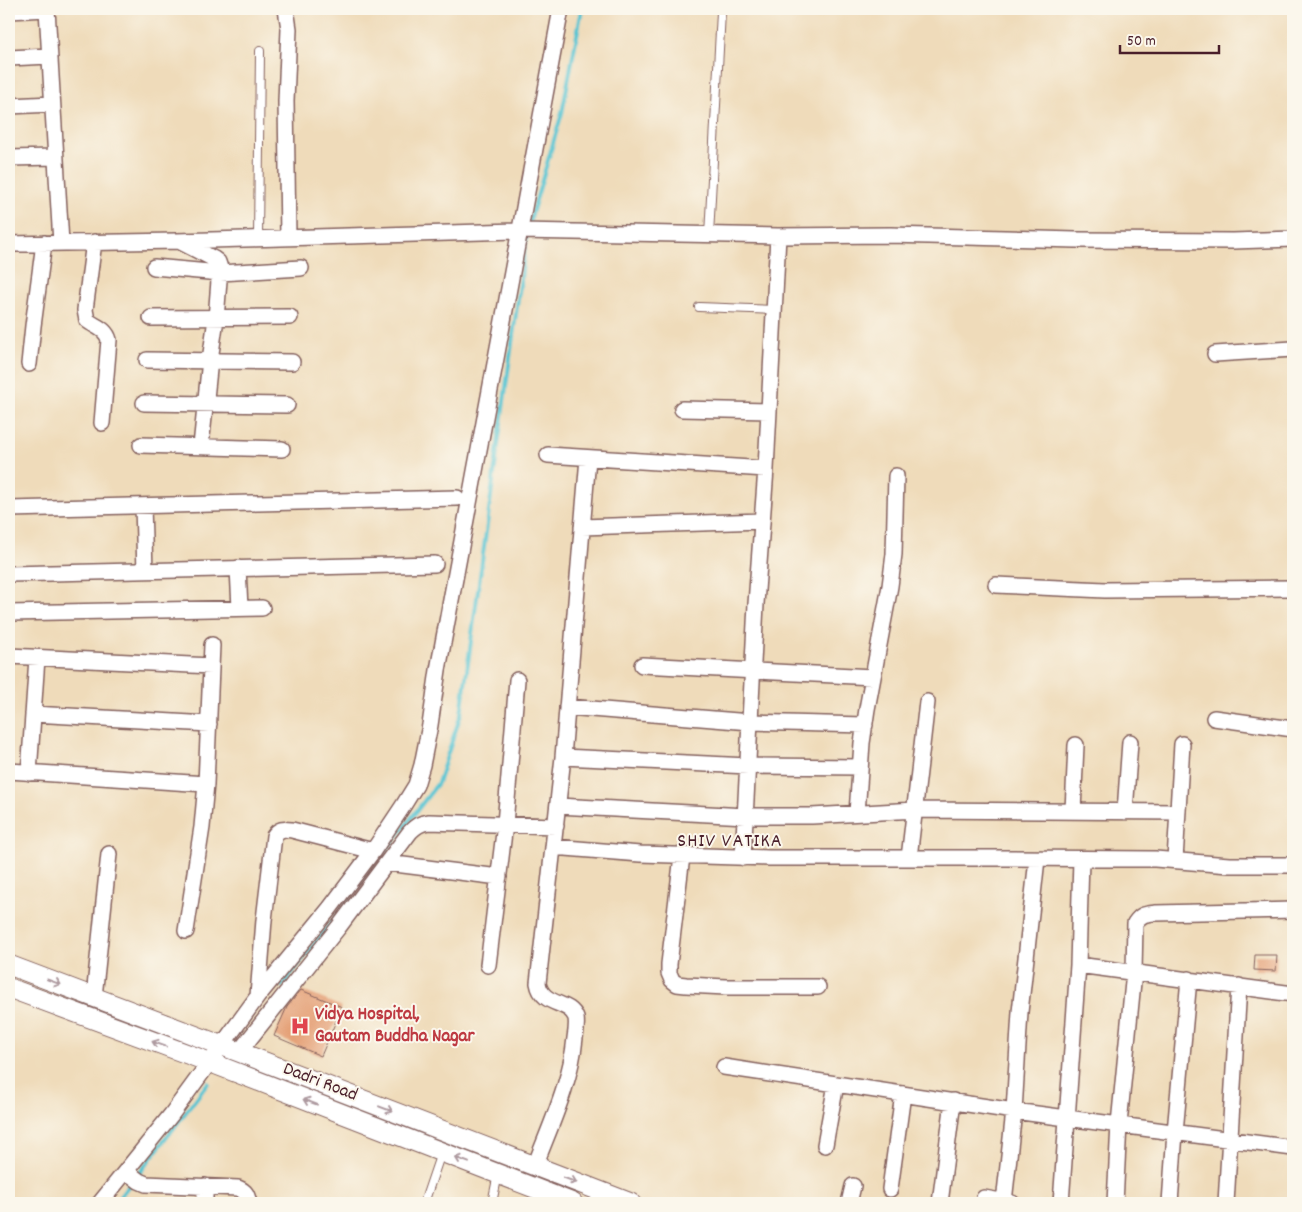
<svg xmlns="http://www.w3.org/2000/svg" width="1302" height="1212" font-family="Dekko,sans-serif">
<style>
.lines{fill:none;stroke-linecap:round;stroke-linejoin:round}
.stream{stroke:#58c4d2;stroke-width:4}
.building{fill:#e49e73}
.service-casing{stroke:#84615d;stroke-width:10}
.minor-casing{stroke:#84615d;stroke-width:18}
.tertiary-casing{stroke:#84615d;stroke-width:21}
.service{stroke:#fff;stroke-width:8}
.minor{stroke:#fff;stroke-width:15}
.tertiary{stroke:#fff;stroke-width:19}
.oneway{stroke:#ae9aa0}
.labels{text-anchor:middle;dominant-baseline:central;stroke-width:4;stroke-linejoin:round;paint-order:stroke}
.health-label{font-size:19px;font-weight:bold;fill:#be3a42;stroke:#fbf7ec;text-anchor:start}
.street-label{font-size:19px;fill:#4a1f2b;stroke:#fbf7ec}
.neighbourhood-label{font-size:20px;letter-spacing:1px;fill:#4a1f2b;stroke:#fbf7ec}
</style>
<rect width="100%" height="100%" fill="#fbf7ec"/>
<filter id="ink" filterUnits="userSpaceOnUse"><feTurbulence type="fractalNoise" baseFrequency=".02" numOctaves="2"/><feDisplacementMap in="SourceGraphic" scale="10" xChannelSelector="R" yChannelSelector="G"/><feConvolveMatrix kernelMatrix="1 2 1 2 8 2 1 2 1" color-interpolation-filters="sRGB"/></filter>
<filter id="wash" filterUnits="userSpaceOnUse"><feTurbulence type="fractalNoise" baseFrequency=".0096" numOctaves="4" result="noise"/><feDisplacementMap in="SourceGraphic" scale="20" xChannelSelector="R" yChannelSelector="G"/><feGaussianBlur stdDeviation="1.12" result="paint"/><feColorMatrix in="noise" values="0 0 0 0 0 0 0 0 0 0 0 0 0 0 0 0 0 1.4 0 .05"/><feComposite in="paint" operator="in"/></filter>
<g filter="url(#wash)">
<rect width="100%" height="100%" fill="#efdbba"/>
<g class="lines">
<path class="stream" d="M528,227L562,113L582,9
M282,986L438,783L461,714L527,234
M138,1175L208,1083
M115,1203L133,1180"/>
</g>
<g id="blocks">
<path class="building" d="M1255,955H1277L1276,971L1254,970Z
M301,990L342,1007L321,1056L274,1036L287,1007Z"/>
</g>
</g>
<g filter="url(#ink)">
<use href="#blocks" fill-opacity="0" stroke="#84615d" stroke-width="1"/>
<g class="lines">
<g class="service-casing">
<path id="service" d="M709,235L721,12
M258,238L260,51
M699,307L774,310
M424,1203L441,1153
M492,1203L498,1174"/>
</g>
<g class="minor-casing">
<path id="minor" d="M47,9L61,243
M286,9L289,29L286,101L288,237
M9,11L47,9
M9,58L49,56
M9,106L52,104
M9,158L55,157
M179,241L214,259L218,262L220,268L216,319L210,360L201,446
M94,242L85,310L87,320C95,327 106,328 109,340L102,423
M9,244L177,241L520,231L778,236L890,235L1076,240L1233,241L1293,239
M154,267L220,273L301,268
M151,318L290,317
M1215,354L1293,349
M147,360L292,362
M29,364L33,326L44,243
M144,403L287,405
M682,409L769,411
M141,445L282,449
M548,455L766,469
M143,506L145,571
M9,509L457,498
M582,527L762,521
M238,568L240,608
M9,574L435,564
M996,585L1105,590L1293,588
M9,613L262,608
M9,656L211,666
M642,665L873,677
M567,707L750,722L865,725
M33,714L209,724
M1214,718L1293,729
M563,757L748,766L860,767
M9,771L206,784
M29,773L37,658
M558,806L746,816H812L915,810L1178,812
M1073,811L1076,745
M1125,812L1130,742
M857,813L862,743L867,709L890,586L894,554L896,476
M553,847L640,854L769,858H1008L1155,859L1229,865H1293
M682,856L669,964V973L672,980L677,984L686,985L726,987H818
M743,858L756,604L766,469L778,236
M909,858L927,702
M1175,860L1182,744
M387,863L499,877
M186,931L202,827L206,784L212,645
M488,965L505,824L517,680
M1078,965L1293,994
M258,996L264,920L274,836C279,828 284,829 292,830L373,851
M94,997L109,854
M239,1052L338,928L410,832C416,826 420,823 429,822L556,826
M724,1067L1014,1111L1293,1148
M825,1145L836,1084
M535,1166C551,1124 571,1082 575,1038C576,1032 577,1024 576,1018C570,1000 542,1007 538,983L563,757L588,458
M126,1171L139,1181L146,1184L238,1188C246,1191 247,1195 249,1203
M890,1189L903,1094
M984,1198L1012,1203
M1004,1202L1014,1111L1020,1012L1037,859
M100,1203L171,1115L258,996L330,908L373,851L403,806L416,785L422,765L430,725L438,670L561,9
M205,1203V1186
M849,1203L853,1186
M940,1203L953,1101
M1061,1203L1078,965L1081,859
M1115,1203L1119,1124L1134,972L1135,923C1141,914 1145,914 1156,913L1293,910
M1170,1203L1175,1132L1189,979
M1226,1203L1239,986"/>
</g>
<g class="tertiary-casing">
<path id="tertiary" d="M9,965L239,1052L631,1203
M9,988L209,1062L573,1203"/>
</g>
<use href="#service" class="service"/>
<use href="#minor" class="minor"/>
<use href="#tertiary" class="tertiary"/>
</g>
<defs><path id="oneway-shaft" d="M-6 0H5M1.5-3L5.5 0L1.5 3" fill="none" stroke-width="1.6" stroke-linecap="round" stroke-linejoin="round" transform="scale(1.25)"/></defs>
<g class="oneway">
<use href="#oneway-shaft" transform="translate(54 982) rotate(20)"/>
<use href="#oneway-shaft" transform="translate(159 1044) rotate(-160)"/>
<use href="#oneway-shaft" transform="translate(310 1102) rotate(-159)"/>
<use href="#oneway-shaft" transform="translate(386 1109) rotate(21)"/>
<use href="#oneway-shaft" transform="translate(462 1160) rotate(-159)"/>
<use href="#oneway-shaft" transform="translate(570 1180) rotate(21)"/>
</g>
</g>
<defs>
<g id="hospital-bare" transform="scale(1.5)"><path d="M-5-5h3v3.5h4V-5h3V5h-3V1.5h-4V5h-3Z" fill="#e0444e" stroke="#fbf7ec" stroke-width="2.5" paint-order="stroke"/></g>
</defs>
<g fill-rule="evenodd">
<use href="#hospital-bare" x="300" y="1026"/>
</g>
<g class="labels">
<g class="health-label">
<text x="315" y="1015">Vidya Hospital,<tspan x="315" dy="22">Gautam Buddha Nagar</tspan></text>
</g>
<g class="street-label">
<text transform="translate(320 1083) rotate(21)">Dadri Road</text>
</g>
<g class="neighbourhood-label">
<text x="730" y="842">SHIV VATIKA</text>
</g>
</g>
<rect width="1302" height="1212" fill="none" stroke="#fbf7ec" stroke-width="30"/>
<path d="M1120 45v8h99v-8" fill="none" stroke="#4a1f2b" stroke-width="2.5"/>
<text x="1127" y="45" font-size="15" fill="#4a1f2b" stroke="#fbf7ec" stroke-width="4" paint-order="stroke">50 m</text>
</svg>
